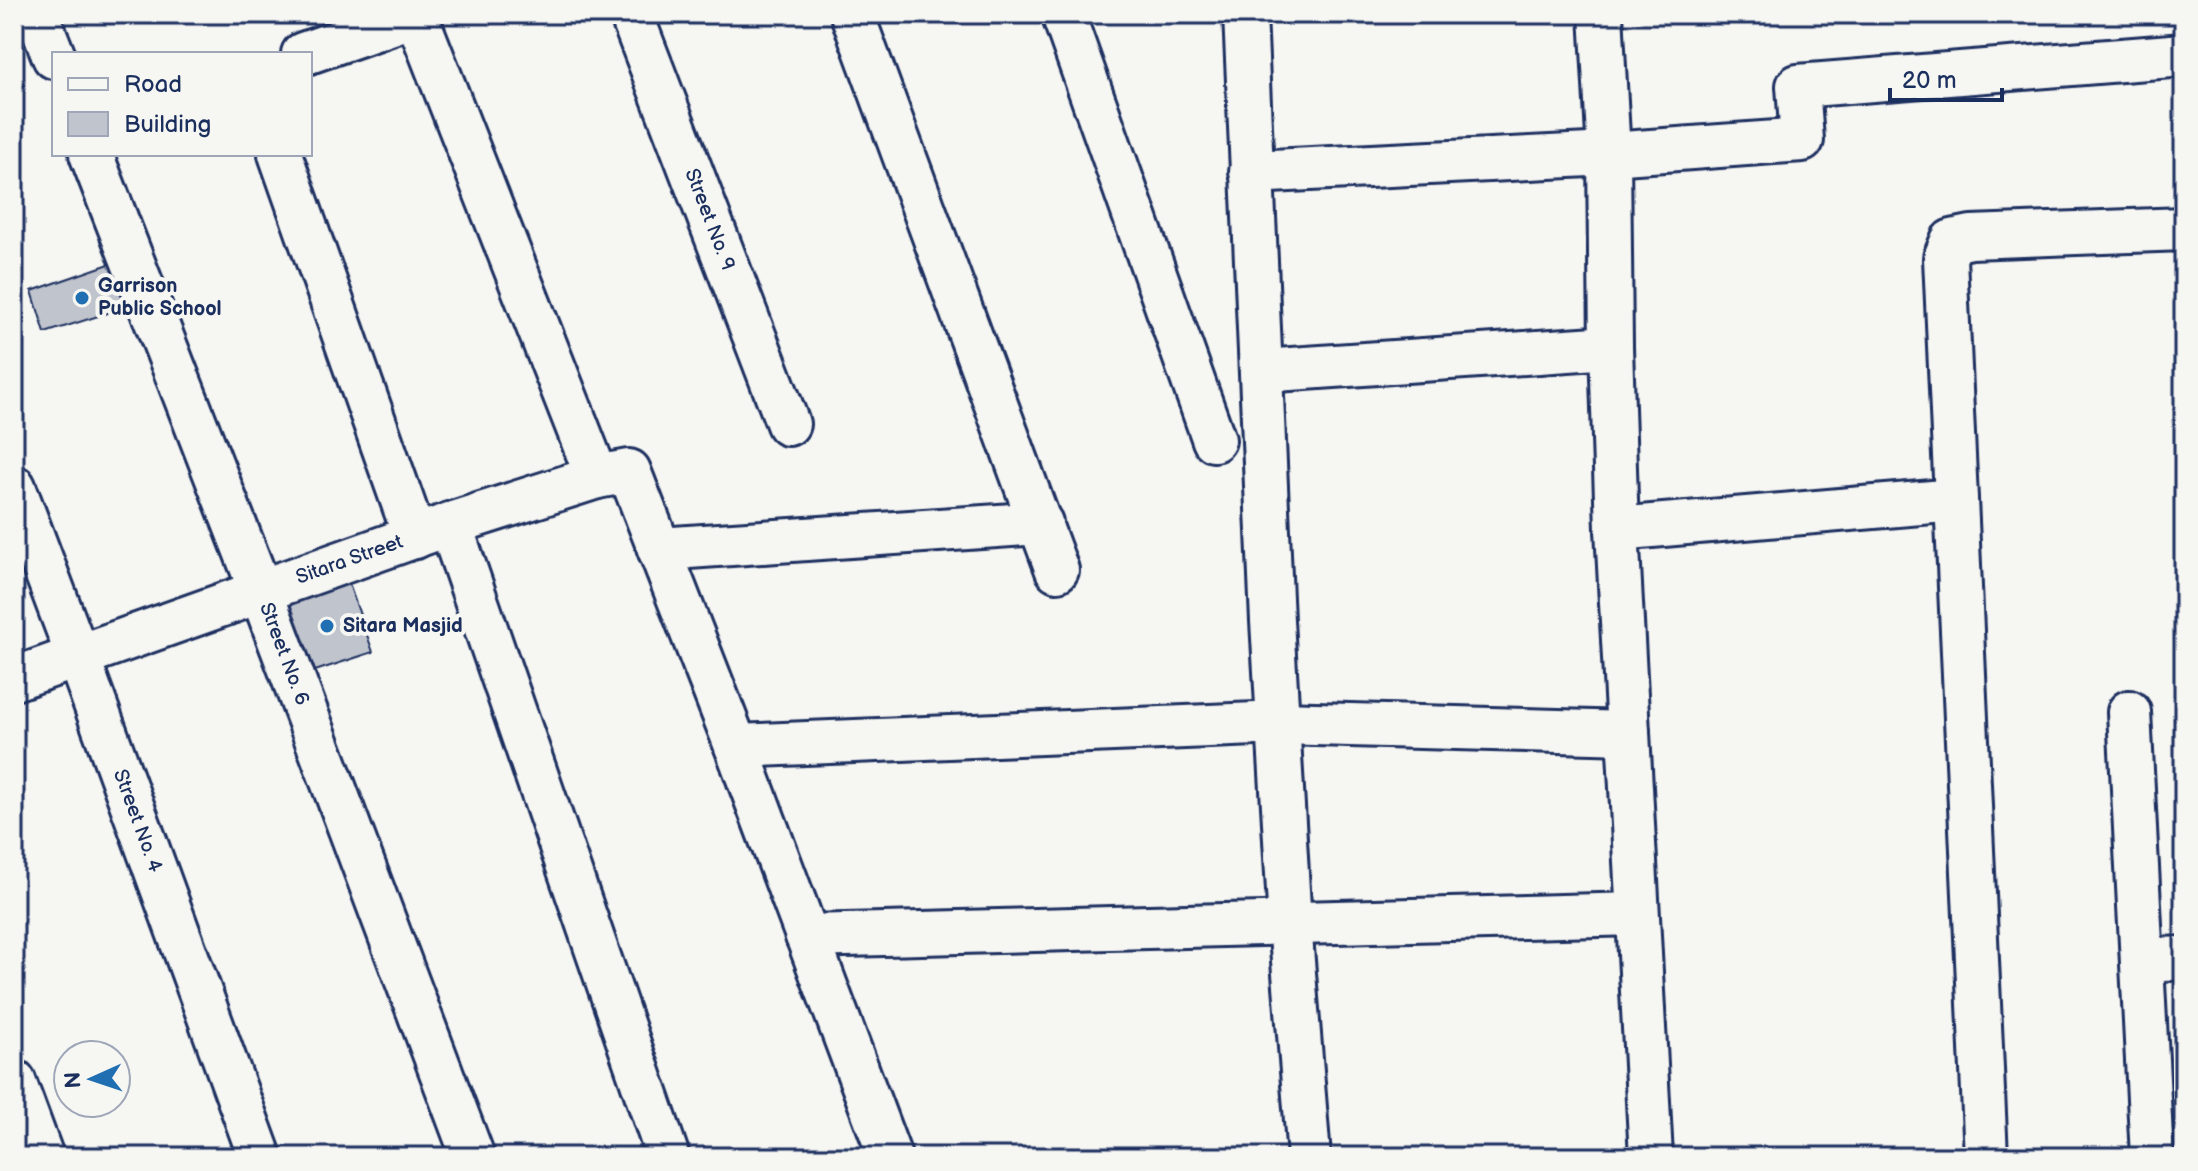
<svg xmlns="http://www.w3.org/2000/svg" width="2198" height="1171" font-family="'Balsamiq Sans',sans-serif">
<style>
.building{fill:#c0c4cd;stroke:#1b2f5e;stroke-width:2}
.lines{fill:none;stroke-linecap:round;stroke-linejoin:round}
.street-casing{stroke:#1b2f5e;stroke-width:48}
.street{stroke:#f6f6f2;stroke-width:42}
.poi-dot{fill:#1f6fb2;stroke:#f6f6f2;stroke-width:3}
.labels{text-anchor:middle;dominant-baseline:central;stroke-width:8;stroke-linejoin:round;paint-order:stroke}
.street-label{font-size:20px;fill:#1b2f5e;stroke:#f6f6f2}
.poi-label{font-size:20px;font-weight:bold;fill:#1b2f5e;stroke:#f6f6f2;text-anchor:start}
</style>
<rect width="100%" height="100%" fill="#f6f6f2"/>
<filter id="ink" filterUnits="userSpaceOnUse"><feTurbulence type="fractalNoise" baseFrequency=".0125" numOctaves="2"/><feDisplacementMap in="SourceGraphic" scale="16" xChannelSelector="R" yChannelSelector="G"/><feConvolveMatrix kernelMatrix="1 2 1 2 8 2 1 2 1" color-interpolation-filters="sRGB"/></filter>
<g filter="url(#ink)">
<path class="building" d="M115,262L133,305L45,333L32,291Z
M347,578L373,652L306,674L281,600Z"/>
<g class="lines">
<g class="street-casing">
<g id="street">
<path d="M37,14L54,57"/>
<path id="s1" d="M631,14L788,424"/>
<path d="M852,14L1057,570"/>
<path d="M1063,14L1214,440"/>
<path d="M1245,14L1272,621L1290,924L1309,1157"/>
<path d="M1601,14L1609,154L1611,347L1617,529L1651,1157"/>
<path d="M416,15L597,477L629,471L736,746L890,1157"/>
<path d="M303,54L418,14"/>
<path id="s2" d="M91,154L261,592L473,1157"/>
<path d="M280,154L415,537"/>
<path d="M1251,172L1609,154L1802,140L1798,86L2184,55"/>
<path d="M1261,371L1611,347"/>
<path id="s3" d="M14,487L78,657L260,1157"/>
<path d="M450,524L668,1157"/>
<path d="M1617,529L1956,500"/>
<path d="M659,549L1041,523"/>
<path id="s4" d="M14,679L450,524L597,477"/>
<path d="M2129,712L2152,1157"/>
<path d="M736,746L1280,723L1628,733"/>
<path d="M807,936L1637,914"/>
<path d="M2142,960L2184,958"/>
<path d="M14,1081L42,1157"/>
<path d="M1986,1157L1945,258L1952,241L1971,237L2184,229"/>
</g>
</g>
<use href="#street" class="street"/>
</g>
</g>
<g class="poi-dot">
<circle cx="82" cy="298" r="8"/>
<circle cx="327" cy="626" r="8"/>
</g>
<g class="labels">
<g class="street-label">
<text stroke="none"><textPath href="#s1" startOffset="220">Street No. 9</textPath></text>
<text stroke="none"><textPath href="#s4" startOffset="356">Sitara Street</textPath></text>
<text stroke="none"><textPath href="#s2" startOffset="536">Street No. 6</textPath></text>
<text stroke="none"><textPath href="#s3" startOffset="356">Street No. 4</textPath></text>
</g>
<g class="poi-label">
<text x="98" y="286">Garrison<tspan x="98" dy="23">Public School</tspan></text>
<text x="343" y="626">Sitara Masjid</text>
</g>
</g>
<rect width="2198" height="1171" fill="none" stroke="#f6f6f2" stroke-width="48"/>
<rect x="24" y="24" width="2150" height="1123" fill="none" stroke="#1b2f5e" stroke-width="3" filter="url(#ink)"/>
<rect x="52" y="52" width="260" height="104" fill="#f6f6f2" stroke="#9ea6b7" stroke-width="2"/>
<rect x="68" y="78" width="40" height="12" fill="#f6f6f2" stroke="#9ea6b7" stroke-width="2"/>
<text x="124" y="92" font-size="24" fill="#1b2f5e">Road</text>
<rect x="68" y="112" width="40" height="24" fill="#c0c4cd" stroke="#9ea6b7" stroke-width="2"/>
<text x="124" y="132" font-size="24" fill="#1b2f5e">Building</text>
<g transform="translate(92 1079) rotate(267)"><circle r="38" fill="#f6f6f2" stroke="#9ea6b7" stroke-width="2"/>
<path d="M0-6L14 30L0 20L-14 30Z" fill="#1f6fb2"/>
<text y="-12" font-size="22" font-weight="bold" text-anchor="middle" fill="#1b2f5e">N</text>
</g>
<path d="M1890 88v12h112v-12" fill="none" stroke="#1b2f5e" stroke-width="4"/>
<text x="1902" y="88" font-size="24" fill="#1b2f5e" stroke="#f6f6f2" stroke-width="6" paint-order="stroke">20 m</text>
</svg>
